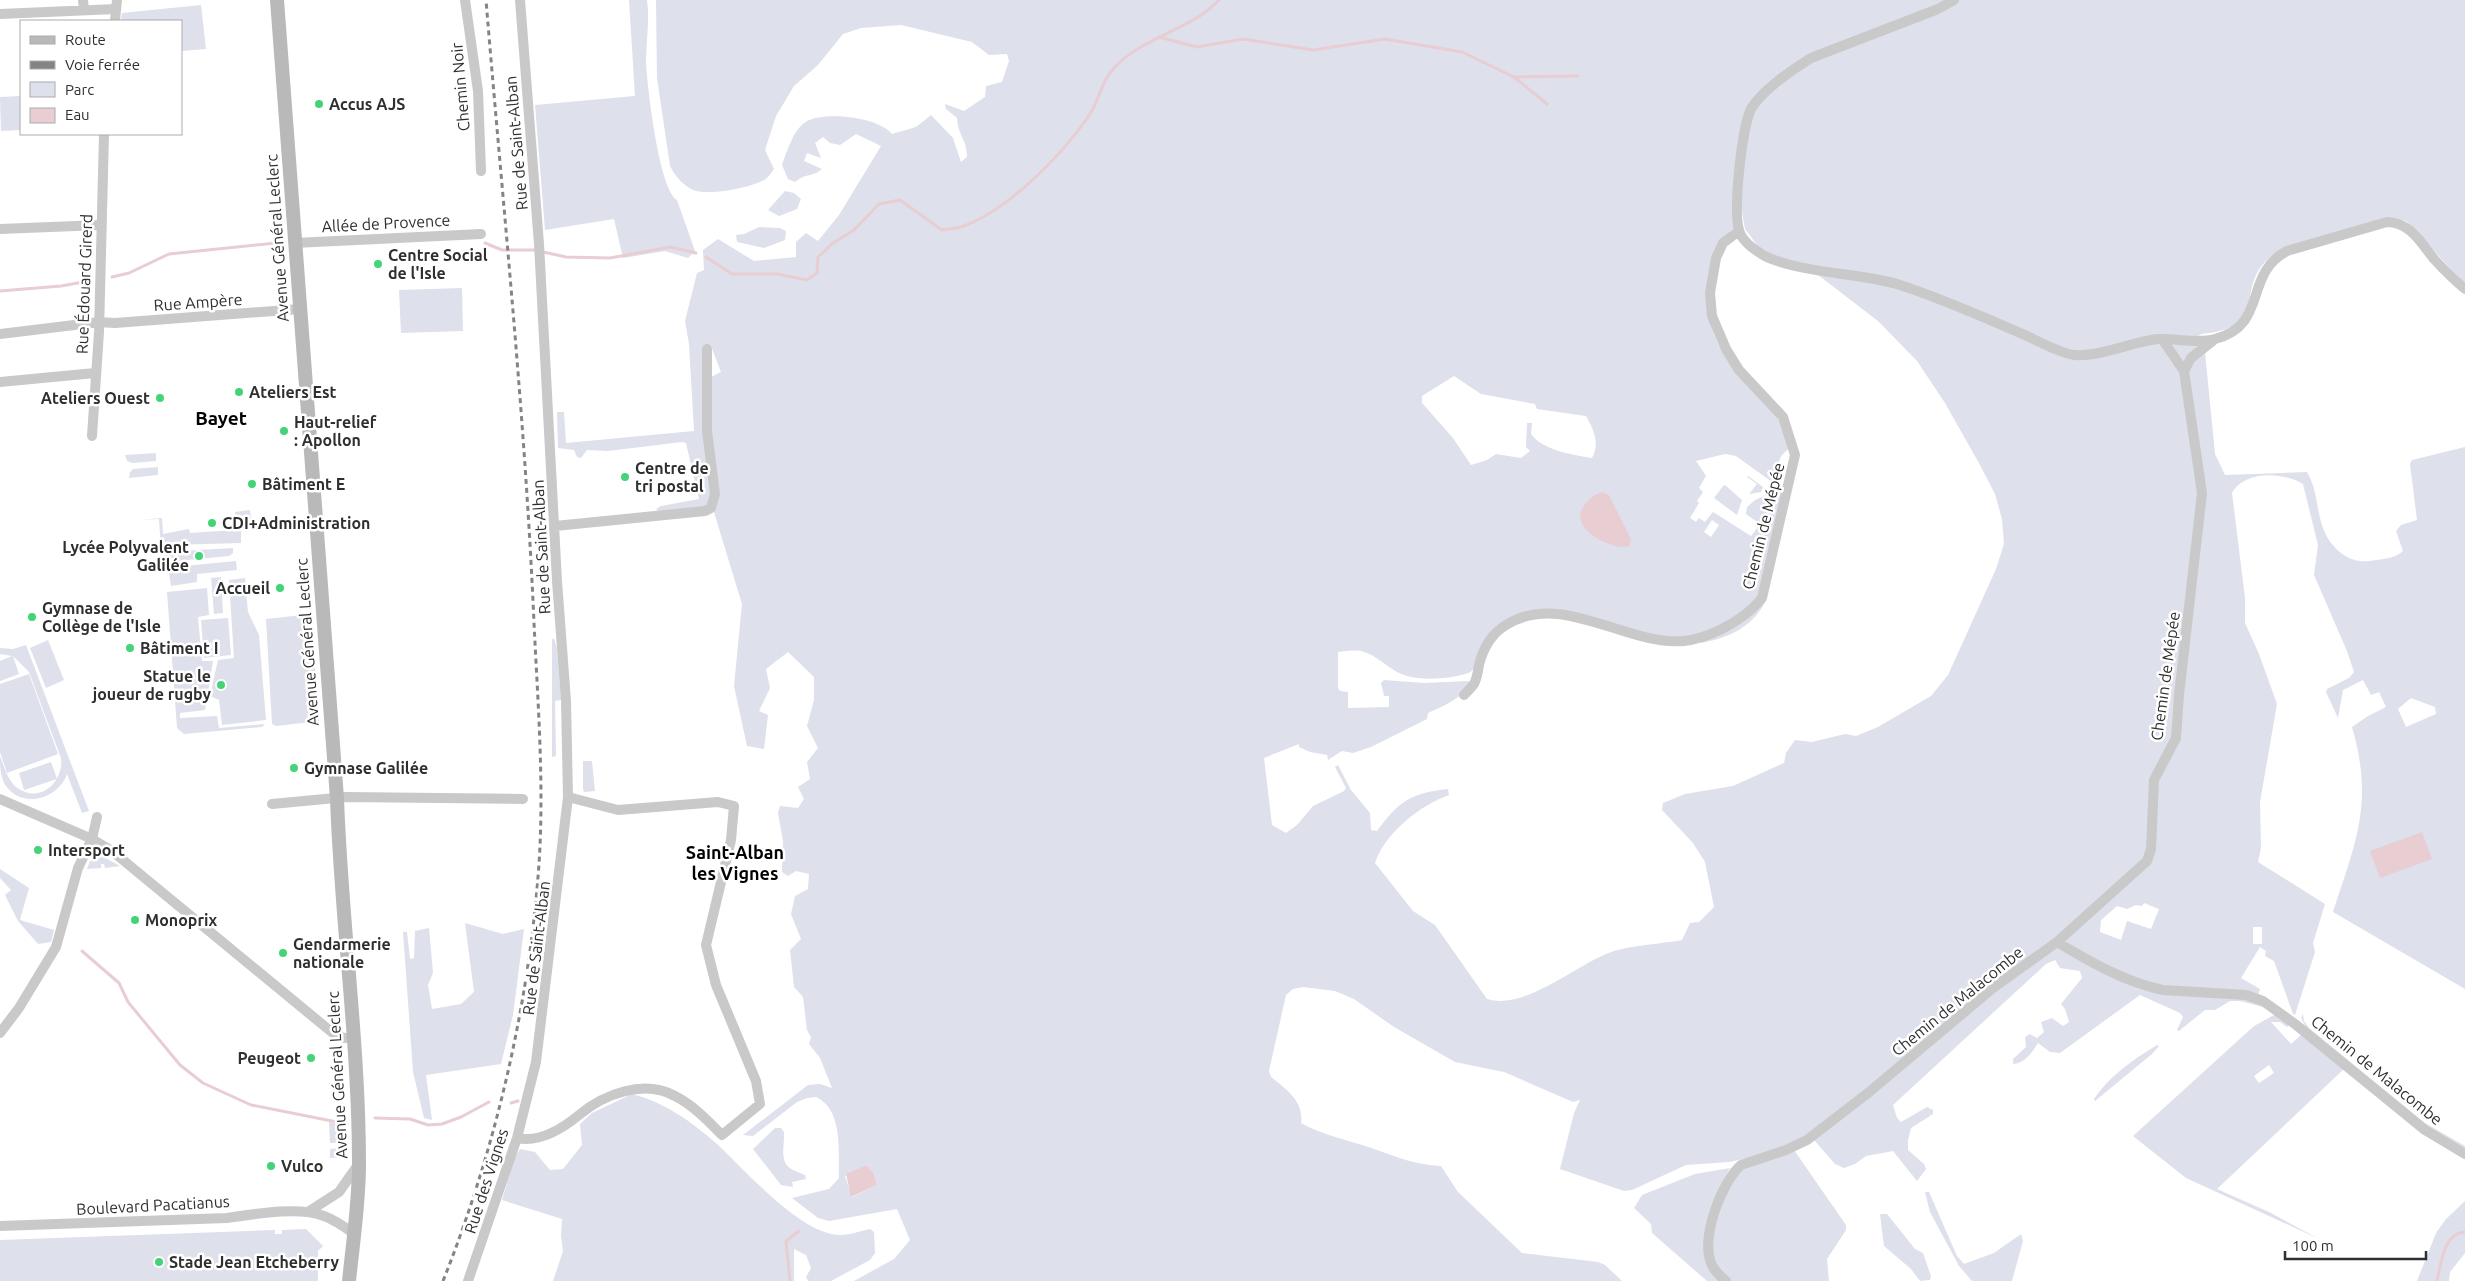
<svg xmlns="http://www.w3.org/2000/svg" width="2465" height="1281" font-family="Ubuntu,sans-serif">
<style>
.green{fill:#dee0eb;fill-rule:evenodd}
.water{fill:#e8cdd2}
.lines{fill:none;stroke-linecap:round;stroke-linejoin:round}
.stream{stroke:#e8cdd2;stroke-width:3}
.street{stroke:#c9c9c9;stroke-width:10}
.secondary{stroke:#b9b9b9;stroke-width:14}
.rail{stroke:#848484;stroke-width:3;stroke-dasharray:5 4;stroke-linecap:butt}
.poi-dot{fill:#44d377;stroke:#fff;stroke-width:2}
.labels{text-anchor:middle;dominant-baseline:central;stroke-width:5;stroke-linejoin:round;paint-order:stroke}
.street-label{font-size:16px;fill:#2f2f2f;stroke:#fff}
.poi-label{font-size:16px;font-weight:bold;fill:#2f2f2f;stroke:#fff;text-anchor:start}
.neighbourhood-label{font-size:18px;font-weight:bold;fill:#000;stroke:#fff}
.quarter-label{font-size:19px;font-weight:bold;fill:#000;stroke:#fff}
</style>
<rect width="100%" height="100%" fill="#fff"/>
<path class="green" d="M629,0H647C650,21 646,41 646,62C647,85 659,190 677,200L695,251L688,258L665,251L623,258L614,219L545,230L535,105L635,96Z
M656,0H2465V285L2408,222C2402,220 2396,217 2390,218C2380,219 2370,226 2361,229C2335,237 2287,241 2267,260C2235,290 2270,328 2201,334L2198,336L2205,352L2215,454L2225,475L2307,472C2323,500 2312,529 2341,553C2350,560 2359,562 2370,561C2382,559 2394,559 2403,551L2396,531L2401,525L2417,520L2410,464L2412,460L2465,447V989L2333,912C2356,841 2374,803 2352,727L2368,716L2386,707L2379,692L2371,695L2363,680L2343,690L2338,718L2326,692L2327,689L2349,678L2354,672L2347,651L2314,575L2318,545L2303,484C2284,472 2244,470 2232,493L2245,598V623L2259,654L2277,704L2260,802L2261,848L2258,862L2325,904L2313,943L2315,952L2295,1015L2293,1014L2274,961L2265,956L2266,951L2260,947L2241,978L2260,989L2258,995L2177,988L2176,992L2246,998L2264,1005L2263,1007L2240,1001H2230L2215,1010H2205L2179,1031L2177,1030L2183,1017L2180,1013L2140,995L2060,1053L2050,1052L2038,1043C2032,1053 2025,1063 2013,1064V1059L2026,1047L2025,1037L2030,1034L2037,1038L2044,1032L2041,1022L2052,1018L2063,1026L2069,1022L2065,1009L2061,1004L2082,978L2080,971L2060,968L2055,960L2046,964L1893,1105L1897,1118L1901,1122L1927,1107L1933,1110V1114L1911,1128L1908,1140V1150L1924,1164L1926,1169L1917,1181L1893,1151L1866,1156L1855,1164L1844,1168L1835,1164L1814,1140V1135L1753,1157L1729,1162L1686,1165L1632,1190L1624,1191L1560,1169L1574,1113L1580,1100L1573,1102L1504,1072L1455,1062L1394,1027L1354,999L1335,991L1303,987L1293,989L1286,995L1269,1071L1271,1077C1286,1089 1304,1101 1301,1123C1324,1136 1349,1140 1374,1149C1398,1157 1415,1165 1441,1166L1458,1192L1522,1253L1598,1262L1605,1265L1622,1281H854L894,1259L910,1240L897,1209L829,1221L818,1218L792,1198L829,1189L839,1178C838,1153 844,1110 816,1097L807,1098L797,1102L753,1136L743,1135L808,1085L820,1084L832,1088L820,1058L809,1044L811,1037L807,1030L803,997L794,987L790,950L801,939L791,914L795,896L808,889L809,874L796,871L788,876L782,872L783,841L778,813L780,806L798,808L804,799L798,787L810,779L807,762L818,748L807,726L814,700V677L788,652L766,669L770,688L759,711L768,715L764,749L747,746L734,686L742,604L713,509L718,499V490L709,428L711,377L721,372L711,346H705L704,432L714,493C710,516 675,510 658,511L656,509L661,506L699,499L686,443L682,442L608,451L587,450L581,458L577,457L574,450L558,448L557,412H564L566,443L694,431L689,344L685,321L697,273L704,270L703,250L718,239L754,261L796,257V242L806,233L818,241L839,215L881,146L856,134L840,145L830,143L823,137L815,143L821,158L807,153L804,161L822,169C813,177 805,173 795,182L788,179L782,165C787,152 793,129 807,121C826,111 879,117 892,134L916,127L931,115L953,138L961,162L967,157C967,139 958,136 957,118L946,109L945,104L964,111L985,97L986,86L1002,82L1009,61L1007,54L989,55L972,42L901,25L861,28L843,34L818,65L794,86L776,116L765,150L774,169C771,173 768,178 764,180C749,188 706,197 691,189C681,183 675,176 670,166L657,78ZM1734,191L1739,194L1745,229L1760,249L1783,261L1809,268L1878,321L1917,361L1945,403L1980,465L1995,494L2002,519L2004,544L1996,569L1948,675L1931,696L1878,727L1856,736L1845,734L1812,742L1795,740L1786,753L1784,763L1733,786L1685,794L1663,803L1662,810L1693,843L1705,862L1714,907L1699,922L1690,923L1682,940C1660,944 1635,945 1614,951C1579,962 1526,1011 1487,999L1435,925L1413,911L1375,863C1385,833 1419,806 1449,795L1448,789C1411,793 1399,801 1377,831L1371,830L1370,813L1351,790L1338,765L1335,767L1346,788L1344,791L1313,806L1297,825L1286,833L1272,825L1264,758L1299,744V747L1310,752L1327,755L1328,760L1342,751L1353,753L1371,747L1427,719L1428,713C1443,706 1461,699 1470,684L1469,681L1424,683L1384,680L1381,683L1384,696H1389V707L1348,708V692L1340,691L1338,688V652C1345,651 1354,650 1361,651C1376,654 1389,670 1404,675C1421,681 1448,679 1465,674C1480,671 1477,655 1483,643C1500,612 1534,607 1566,611L1662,638L1674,639L1698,635L1701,643C1729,638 1755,626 1767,598H1758L1783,491L1779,489L1755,500L1747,507L1746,514L1760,524L1751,536L1713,512L1705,522L1699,518L1696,522L1690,518L1699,503L1697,501L1703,492L1699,488L1706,476L1696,461L1725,454L1736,456L1772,482L1781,456L1791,446C1777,404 1749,392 1726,358C1701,320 1698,263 1731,230L1735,229ZM1454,376L1481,394L1535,404L1537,409L1586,416C1594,430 1600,443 1592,458C1573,455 1542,450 1531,434L1532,423H1527L1526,447L1530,451L1521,458L1496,454L1487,460L1471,465L1453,438L1422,403V396ZM1712,520L1719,525L1711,537L1704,532ZM2411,698L2435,707L2436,714L2406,727L2398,709ZM2144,903L2159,909L2151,929L2127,921L2121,940L2100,932L2101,920L2117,906L2127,909L2136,905L2142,906ZM2253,927H2262V944H2253ZM2104,966L2138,980L2133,985L2106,973ZM867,1165L874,1174L877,1185L852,1197L845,1176Z
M201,5L206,49L181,51V21H121L122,13Z
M21,96V130L1,131L0,97Z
M785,191L794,193L801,199L797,209L779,216L768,210Z
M759,227L780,228L786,231L785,240L764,248L737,242L736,235L744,234Z
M462,288L463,331L401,333L399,290Z
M156,453V461L132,463L127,461L125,455Z
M158,467V475L129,478L130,472L133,469Z
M1748,476L1763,487L1761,492L1749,494L1757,484L1747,477Z
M1725,485L1742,500L1737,515L1714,498L1723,486Z
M250,510L252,528L241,529V543L169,545L166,549L161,550L159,519L141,520L162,518L163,534L189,529L190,533L235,530V512Z
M233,548V553L229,556L166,562L165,552Z
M236,561L237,570L197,574V582L171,586L169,573L174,567Z
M221,577L223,613L214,614L211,578Z
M245,578L248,612L259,635L266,720L222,725L219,700L210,696L218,660L234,658L229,580Z
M207,588L209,615L198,617L202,661H213L205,710L180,713V718L217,716L219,728L265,724L262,727L184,734L177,728L167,592Z
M311,614L319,721L276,726L272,724L266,619Z
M228,618L231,655L204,658L201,620Z
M552,639H554L557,648L561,700L555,701L556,756L552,757Z
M48,640L64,680L46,688L30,648Z
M26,645L89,811L82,813L67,774C58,800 20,810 4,783C0,774 0,765 0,756C4,766 7,779 16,787C39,805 64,783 61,758L29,672L13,656L19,674L0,681V661L12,656L0,654V648L13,649Z
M29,674L58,754L7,773L0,752V684Z
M583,761H592L595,791L584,792L583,789Z
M51,762L57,779L24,790L19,773Z
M102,856L120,866L105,868L104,864H101V868L87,869L90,861Z
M0,869L29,888L20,920L54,930L51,942L38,944L18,921L5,895L11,890L0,878Z
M465,923L503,934L524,929L513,1015L501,1064L426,1075L432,1120L424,1118L413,1072L403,932H407L410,959L414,958L415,931L429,928L433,973L428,985L432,1009L461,1004L474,992Z
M2303,1014L2304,1021L2309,1028L2425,1123L2465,1146V1150L2436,1134L2307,1029L2301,1018Z
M2274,1015H2278L2289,1025L2287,1027L2280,1022H2271L2291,1044L2301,1035L2345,1068L2217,1189L2269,1212L2319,1239L2186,1178L2133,1136L2254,1026ZM2269,1065L2274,1073L2259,1083L2254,1076Z
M2157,1045L2159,1046L2152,1054L2095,1101L2094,1099C2109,1076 2134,1059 2157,1045Z
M632,1094C664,1102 692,1122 717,1144C744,1169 802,1236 841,1235C849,1235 861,1231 870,1229L874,1232L875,1253L870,1260L831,1281H808L806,1277L811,1268L806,1255L794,1249V1281H553L563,1251L561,1236L562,1219L502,1200L515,1157L520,1149L535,1152L550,1170L563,1169L582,1145L580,1124L592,1113Z
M329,1122L348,1126L346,1143H330Z
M775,1128H781L784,1132C785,1145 778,1163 793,1170C797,1172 801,1173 805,1175L806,1179L792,1182L793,1187L781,1185L753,1149Z
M344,1148L342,1157L330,1158V1149Z
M1794,1150L1846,1225V1230L1827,1259L1829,1281H1707L1652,1233L1651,1224L1634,1208L1642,1195L1695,1174L1730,1168C1717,1192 1709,1207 1713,1235L1724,1191L1742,1170Z
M1925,1192H1929L1957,1256L1964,1264L1994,1253L2021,1234L2023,1241L2012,1281H1972L1959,1266L1930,1212Z
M2465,1201V1253L2450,1272L2449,1281H2417L2436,1233L2446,1219Z
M1880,1214H1887L1915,1249L1923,1253L1931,1276L1930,1280L1920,1281L1911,1269L1884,1246Z
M306,1229L323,1246L318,1251V1281H0V1240L275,1230V1234H282V1230Z"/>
<path class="water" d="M1602,492L1609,495L1631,539L1630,546C1614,551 1571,531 1582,509C1587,500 1592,496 1602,492Z
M2422,832L2432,859L2380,878L2370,851Z
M867,1165L874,1174L877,1185L851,1197L846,1174Z"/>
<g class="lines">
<path class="stream" d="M1159,37L1197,47L1243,39L1313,50L1385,39L1462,52L1514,77L1578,76
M1514,77L1547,104
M485,243L502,250H534L566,257L610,258L671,247L696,253
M706,257L732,274H777L807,280L817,273L818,257L833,243L854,230L879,204L900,200L942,230C949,229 957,229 964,226C1009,209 1061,156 1088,117C1098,104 1100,86 1110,73C1136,38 1191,31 1219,0
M112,277L129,273L169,254L276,243
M0,291L61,286L89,281
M82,951L119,983L128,1002L180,1065L203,1083L251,1105L347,1124
M511,1103L518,1101
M375,1118L410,1119L428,1125L442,1124L461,1117L489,1102
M790,1281L786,1241L799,1231
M2437,1281C2441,1265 2443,1233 2465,1232"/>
<path class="street" d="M83,0L84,10
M465,0L478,91L481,171
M1954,0L1938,9L1811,58C1793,69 1761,91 1751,109C1742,127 1732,214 1740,233C1743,241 1752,248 1760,253C1767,259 1778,261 1787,264C1823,274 1861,274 1897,284C1941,298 1983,317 2025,335C2038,341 2061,354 2075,355C2099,357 2132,342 2157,339C2176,338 2196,344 2215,339C2269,325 2243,274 2287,251L2387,222C2410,222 2421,243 2434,259C2444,270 2454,280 2465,289
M0,14L116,9
M115,21L117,0
M0,229L101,225
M294,243L481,234
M0,334L99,322L115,323L300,309
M2162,339L2184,371
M0,382L95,373
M92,436L99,332L104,134
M555,526L705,511L711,508L715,494L707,431V349
M1464,695C1467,692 1471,688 1474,684C1477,678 1478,672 1479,665C1483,649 1491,634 1506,625C1562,590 1625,646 1684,641C1696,640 1709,635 1720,630C1736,622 1751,612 1762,598L1795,455L1783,417L1739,370L1726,349L1712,316L1710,293L1716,258L1723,243L1739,231
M0,799L92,839L112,851L334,1034L344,1038H354
M272,804L346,797L523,799
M2057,942C2090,962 2125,982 2163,990L2246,995L2263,1001L2295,1024L2425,1130L2465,1154
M0,1033L19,1008L56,947L78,868L92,839L97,817
M517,1138C540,1143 562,1129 579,1115C604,1094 644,1079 675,1096C693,1105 708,1121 722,1135L760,1104L756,1081L716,985L706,945L731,840L734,806L718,802L618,810L568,797
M308,1212L339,1192L358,1165
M0,1226L227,1218C254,1214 299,1206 324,1216C335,1220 345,1227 354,1234
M468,1281L517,1138L536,1062L568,797L566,701L557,581L539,244L520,0
M1726,1281C1720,1276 1714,1271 1711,1263C1701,1237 1721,1183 1741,1165L1786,1150L1807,1140L1868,1093L1993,988L2057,942L2147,861L2151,849L2154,780L2176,738L2179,695L2202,493L2184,371L2191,358L2215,339"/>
<path class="secondary" d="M277,0L337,798C341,920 359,1042 359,1164C359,1203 353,1242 349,1281"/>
<path class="rail" d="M443,1281C494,1153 527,1014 538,877C545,793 538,707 534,623C525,415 503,207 486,0"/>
</g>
<g class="poi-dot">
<circle cx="319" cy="104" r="5"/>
<circle cx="378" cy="264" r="5"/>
<circle cx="239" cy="392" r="5"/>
<circle cx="160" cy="398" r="5"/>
<circle cx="284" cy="431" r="5"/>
<circle cx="625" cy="477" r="5"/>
<circle cx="252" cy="484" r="5"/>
<circle cx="212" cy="523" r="5"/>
<circle cx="199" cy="556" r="5"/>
<circle cx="280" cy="588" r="5"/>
<circle cx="32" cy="617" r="5"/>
<circle cx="130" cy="648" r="5"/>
<circle cx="221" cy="685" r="5"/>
<circle cx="294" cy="768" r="5"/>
<circle cx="38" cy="850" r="5"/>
<circle cx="135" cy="920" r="5"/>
<circle cx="283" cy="953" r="5"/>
<circle cx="311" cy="1058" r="5"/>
<circle cx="271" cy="1166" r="5"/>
<circle cx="159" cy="1262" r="5"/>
</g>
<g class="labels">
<g class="street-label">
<text transform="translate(460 87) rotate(-95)">Chemin Noir</text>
<text transform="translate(516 143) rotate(-95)">Rue de Saint-Alban</text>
<text transform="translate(386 223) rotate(-3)">Allée de Provence</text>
<text transform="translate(277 238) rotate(-94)">Avenue Général Leclerc</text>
<text transform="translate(84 284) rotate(-88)">Rue Édouard Girerd</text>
<text transform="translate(198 302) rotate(-4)">Rue Ampère</text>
<text transform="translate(1763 526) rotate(-76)">Chemin de Mépée</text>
<text transform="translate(541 547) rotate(-93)">Rue de Saint-Alban</text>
<text transform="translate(307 642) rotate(-94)">Avenue Général Leclerc</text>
<text transform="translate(2165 676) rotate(-82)">Chemin de Mépée</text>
<text transform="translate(536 948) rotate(-83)">Rue de Saint-Alban</text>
<text transform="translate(1957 1001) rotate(-39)">Chemin de Malacombe</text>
<text transform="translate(2377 1070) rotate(39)">Chemin de Malacombe</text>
<text transform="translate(337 1075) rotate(-93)">Avenue Général Leclerc</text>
<text transform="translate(486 1181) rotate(-72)">Rue des Vignes</text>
<text transform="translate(153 1205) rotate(-3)">Boulevard Pacatianus</text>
</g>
<g class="poi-label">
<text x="329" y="104">Accus AJS</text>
<text x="388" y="255">Centre Social<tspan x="388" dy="18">de l'Isle</tspan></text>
<text x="249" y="392">Ateliers Est</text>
<text x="150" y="398" text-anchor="end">Ateliers Ouest</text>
<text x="294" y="422">Haut-relief<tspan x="294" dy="18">: Apollon</tspan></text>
<text x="635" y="468">Centre de<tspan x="635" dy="18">tri postal</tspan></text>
<text x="262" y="484">Bâtiment E</text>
<text x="222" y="523">CDI+Administration</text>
<text x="189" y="547" text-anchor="end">Lycée Polyvalent<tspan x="189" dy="18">Galilée</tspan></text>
<text x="270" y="588" text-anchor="end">Accueil</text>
<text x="42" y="608">Gymnase de<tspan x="42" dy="18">Collège de l'Isle</tspan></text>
<text x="140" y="648">Bâtiment I</text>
<text x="211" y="676" text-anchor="end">Statue le<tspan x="211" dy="18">joueur de rugby</tspan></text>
<text x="304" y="768">Gymnase Galilée</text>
<text x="48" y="850">Intersport</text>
<text x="145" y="920">Monoprix</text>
<text x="293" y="944">Gendarmerie<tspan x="293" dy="18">nationale</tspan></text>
<text x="301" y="1058" text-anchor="end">Peugeot</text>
<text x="281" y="1166">Vulco</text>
<text x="169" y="1262">Stade Jean Etcheberry</text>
</g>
<g class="neighbourhood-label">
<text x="735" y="852">Saint-Alban<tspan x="735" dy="21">les Vignes</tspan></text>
</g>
<g class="quarter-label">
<text x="221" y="418">Bayet</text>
</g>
</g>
<rect x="20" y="20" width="162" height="115" fill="#ffffff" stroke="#acacac"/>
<rect x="30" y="36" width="25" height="8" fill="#b9b9b9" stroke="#acacac"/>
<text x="65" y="45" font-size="15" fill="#2f2f2f">Route</text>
<rect x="30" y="61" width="25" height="8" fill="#848484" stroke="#acacac"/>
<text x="65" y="70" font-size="15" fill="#2f2f2f">Voie ferrée</text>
<rect x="30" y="82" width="25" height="15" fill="#dee0eb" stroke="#acacac"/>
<text x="65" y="95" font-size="15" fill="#2f2f2f">Parc</text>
<rect x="30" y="108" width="25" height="15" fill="#e8cdd2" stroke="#acacac"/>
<text x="65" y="120" font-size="15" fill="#2f2f2f">Eau</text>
<path d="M2285 1251v8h141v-8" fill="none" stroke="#2f2f2f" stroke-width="2.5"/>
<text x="2292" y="1251" font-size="15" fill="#2f2f2f" stroke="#ffffff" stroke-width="4" paint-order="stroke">100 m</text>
</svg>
